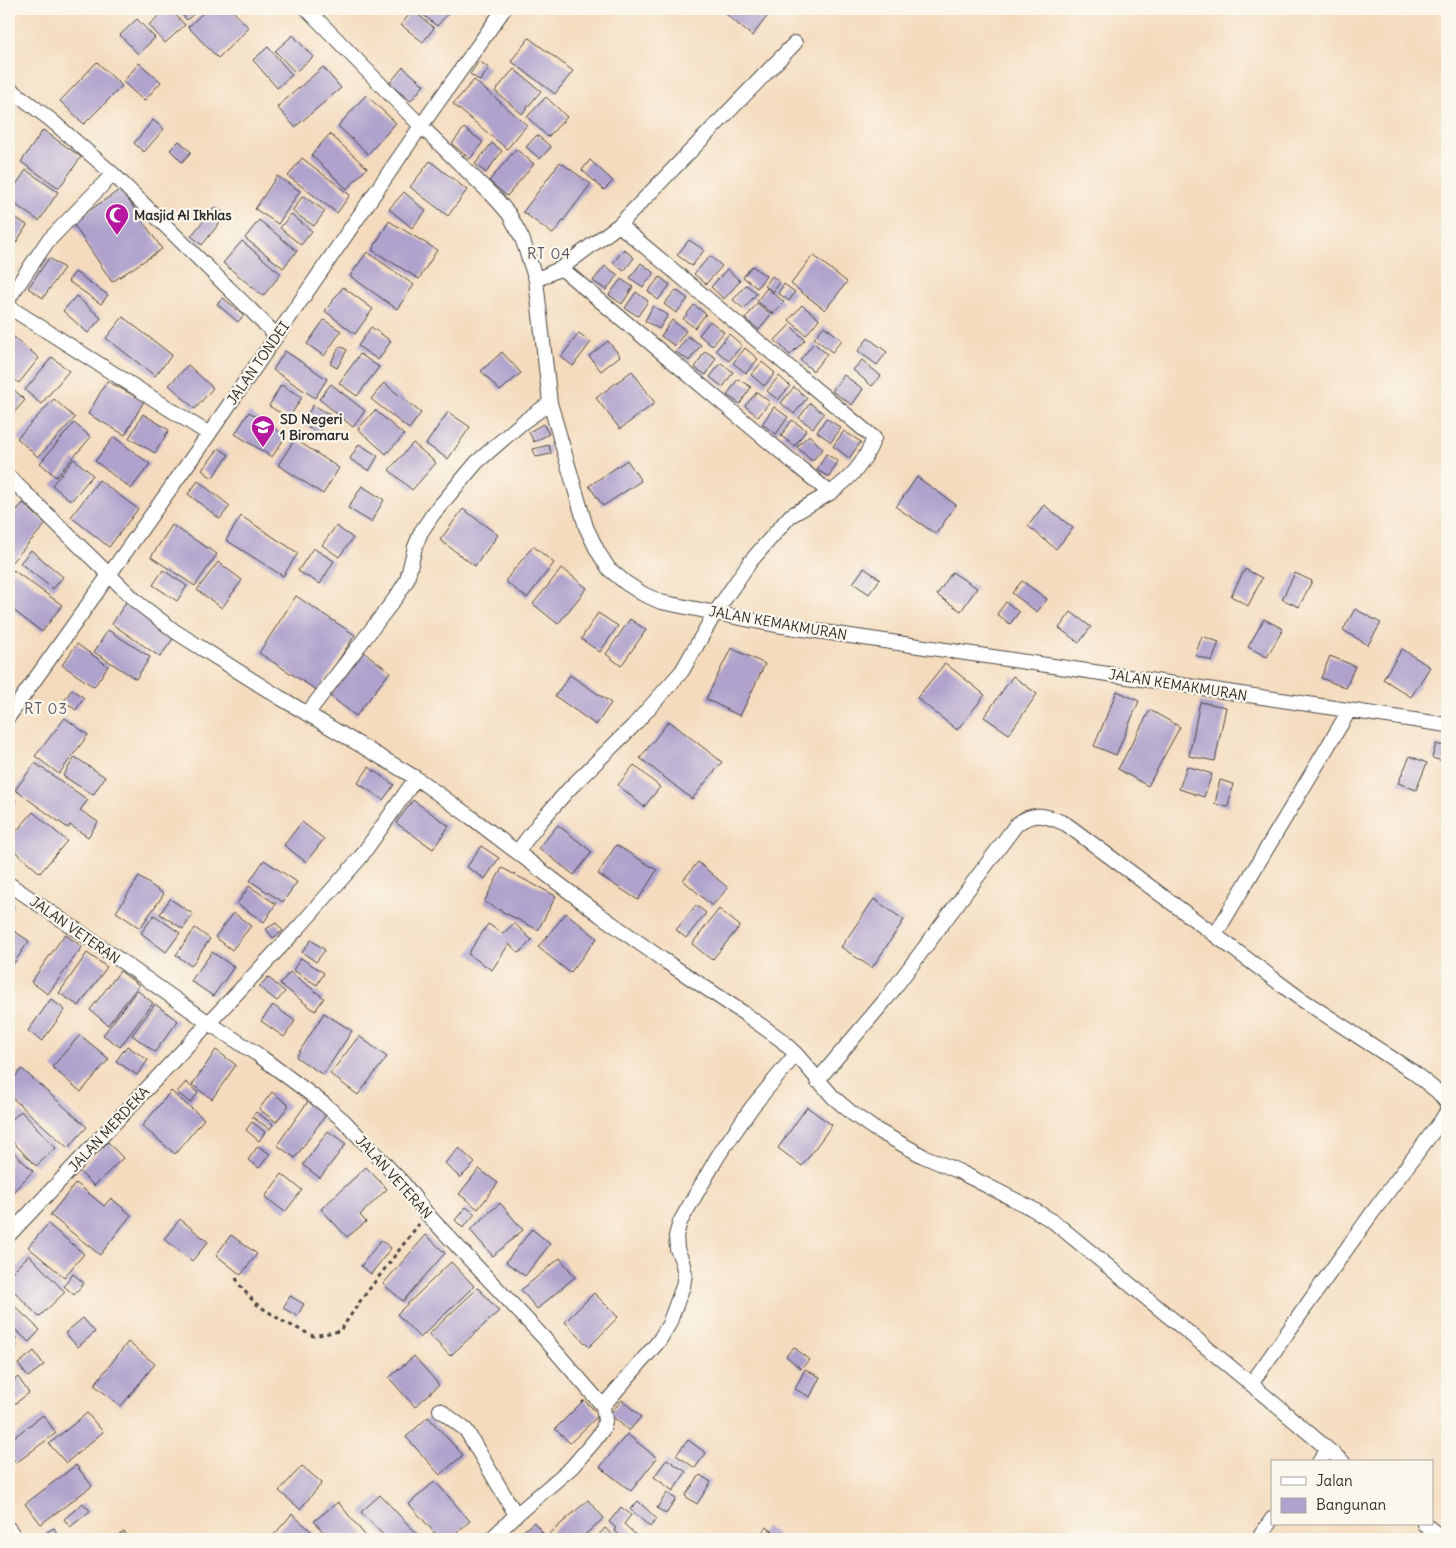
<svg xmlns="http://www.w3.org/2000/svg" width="1456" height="1548" font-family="Delius,sans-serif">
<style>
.building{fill:#afa2cc}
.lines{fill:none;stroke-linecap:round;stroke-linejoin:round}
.street-casing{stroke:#494541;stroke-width:16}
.path{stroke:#494541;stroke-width:3;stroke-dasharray:4 4;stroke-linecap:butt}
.street{stroke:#fff;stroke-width:14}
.labels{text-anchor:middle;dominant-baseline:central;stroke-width:4.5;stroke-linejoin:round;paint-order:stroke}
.poi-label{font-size:14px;font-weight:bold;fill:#2b2b2b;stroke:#fbf7ec;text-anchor:start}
.street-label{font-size:14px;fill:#2b2b2b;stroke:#fbf7ec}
.neighbourhood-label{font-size:15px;letter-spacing:1px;fill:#595563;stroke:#fbf7ec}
</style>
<rect width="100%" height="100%" fill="#fbf7ec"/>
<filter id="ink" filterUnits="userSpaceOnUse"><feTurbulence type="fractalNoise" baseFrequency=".02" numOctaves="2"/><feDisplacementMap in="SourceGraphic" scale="10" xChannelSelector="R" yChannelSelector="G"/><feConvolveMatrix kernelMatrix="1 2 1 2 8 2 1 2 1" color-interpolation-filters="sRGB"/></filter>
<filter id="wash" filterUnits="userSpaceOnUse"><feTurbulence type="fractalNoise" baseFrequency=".0096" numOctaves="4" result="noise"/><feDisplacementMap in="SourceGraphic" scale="20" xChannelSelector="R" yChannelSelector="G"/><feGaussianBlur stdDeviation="1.12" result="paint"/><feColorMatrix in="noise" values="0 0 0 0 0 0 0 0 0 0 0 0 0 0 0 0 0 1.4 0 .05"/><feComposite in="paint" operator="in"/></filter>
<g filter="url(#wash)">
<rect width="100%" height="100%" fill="#f4dbbe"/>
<g id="blocks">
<path class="building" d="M166,9H170L185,25L165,43L149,25Z
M176,9H199L187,20Z
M207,9H231L249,28L218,58L188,27Z
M416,9H452L437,26Z
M720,9H765L770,13L752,36Z
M413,10L434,28L423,42L401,25Z
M137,19L155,38L138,54L120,35Z
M293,35L313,57L295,72L275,51Z
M529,38L573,71L555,94L511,61Z
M268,47L292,75L277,88L253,60Z
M479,61L489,68L480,81L470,74Z
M97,62L122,86L84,124L60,101Z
M139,63L161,82L144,101L123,82Z
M323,67L341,88L295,127L277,107Z
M403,67L424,85L411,101L389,84Z
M514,69L541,91L522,114L495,91Z
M474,80L527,125L507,149L453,104Z
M366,95L396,123L368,154L338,126Z
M546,97L567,117L548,137L527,117Z
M153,120L164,129L144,152L134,143Z
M464,128L483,142L470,159L452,144Z
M43,130L81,157L59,188L21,162Z
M330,134L367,168L347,189L311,155Z
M537,135L551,147L540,159L526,147Z
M179,141L191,152L182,162L170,150Z
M492,143L502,151L486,173L475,164Z
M516,149L534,164L507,196L489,181Z
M302,158L350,195L337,213L288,176Z
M590,160L613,181L604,190L582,170Z
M430,161L467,190L448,216L410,187Z
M560,162L591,184L553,234L523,212Z
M26,170L58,192L39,221L9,200V195Z
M277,176L300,191L278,224L255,209Z
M121,189L162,249L112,282L72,222Z
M404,192L426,211L412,228L389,209Z
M303,196L325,211L314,226L292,211Z
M215,207L226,215L202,245L191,236Z
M9,213L27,225L16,243L9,238Z
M291,214L312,231L301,245L280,228Z
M259,220L297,251L283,268L245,238Z
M389,221L437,250L419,279L372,250Z
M689,240L704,250L692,266L677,255Z
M242,241L281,274L263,296L223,263Z
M624,249L634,258L624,271L613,263Z
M367,252L414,285L397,309L350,276Z
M813,255L847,282L825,310L791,284Z
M710,256L722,266L706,284L694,274Z
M49,258L64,268L43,298L28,288Z
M641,263L654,273L643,287L630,278Z
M605,266L618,275L606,290L593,281Z
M752,266L766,276L757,288L743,277Z
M727,269L740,281L724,299L711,287Z
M75,272L108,295L101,304L68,281Z
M772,276L780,282L773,292L765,286Z
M660,277L670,285L658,300L648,291Z
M621,279L633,287L622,304L609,295Z
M784,284L795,292L789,301L778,293Z
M746,285L757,293L744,309L733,300Z
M343,287L373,309L355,334L325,311Z
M767,288L784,302L773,314L757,301Z
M676,290L688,299L676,313L664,304Z
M636,292L648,301L638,316L625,308Z
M76,296L101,318L88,333L63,311Z
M223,298L244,315L238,322L217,304Z
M757,303L771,314L759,330L745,319Z
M694,305L706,314L695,328L683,319Z
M802,305L819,319L806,335L789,320Z
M653,306L668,315L659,329L645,321Z
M123,317L172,355L155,376L106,338Z
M324,320L341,331L324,356L307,344Z
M672,320L686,331L675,346L661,336Z
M710,321L724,332L712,346L699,335Z
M790,325L805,340L790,355L775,340Z
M824,326L842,340L832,352L814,338Z
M371,327L391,341L378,360L358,346Z
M9,333L39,358L19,383L9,375Z
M579,333L591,342L573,366L561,357Z
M729,334L742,345L729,361L716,350Z
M688,336L701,345L689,361L676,352Z
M868,338L887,352L877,365L858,351Z
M608,341L620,356L601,371L589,356Z
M814,343L827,354L813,371L800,360Z
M340,346L347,350L337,368L330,364Z
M745,348L758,359L746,373L733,363Z
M285,351L327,379L315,398L273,370Z
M705,351L716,358L706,375L695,368Z
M502,352L521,373L500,391L481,371Z
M360,354L379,367L357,396L339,383Z
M52,357L69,371L41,404L25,390Z
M862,360L881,376L872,386L853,370Z
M762,362L775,373L764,386L751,375Z
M721,363L733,372L723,387L710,377Z
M188,365L213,388L195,409L169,385Z
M632,371L655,403L620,429L596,398Z
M844,375L863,389L852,405L832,391Z
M779,376L790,386L778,400L767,391Z
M738,379L751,387L740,404L727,395Z
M107,381L144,401L125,435L88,414Z
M384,383L421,413L409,429L371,399Z
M331,384L365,411L353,427L319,399Z
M9,385L25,400L9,418Z
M281,385L302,397L289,418L269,406Z
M794,387L807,398L794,414L781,403Z
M757,392L770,402L758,417L745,406Z
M54,399L75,418L38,457L17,438Z
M810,403L824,414L813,428L799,418Z
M313,405L329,414L318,433L302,424Z
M774,407L788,417L776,434L762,424Z
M375,410L404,435L386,454L358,429Z
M249,412L286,436L272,457L235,434Z
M448,412L470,427L448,459L426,444Z
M143,414L169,430L155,453L129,438Z
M826,418L841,428L831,442L817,432Z
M792,420L806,430L795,446L781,436Z
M74,423L91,437L56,477L40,463Z
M543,424L549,434L534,442L529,432Z
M844,431L861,442L849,458L833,446Z
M809,435L823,449L812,461L797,447Z
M114,437L150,464L131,489L95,461Z
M295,439L339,468L323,494L278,465Z
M413,443L436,463L412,490L389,470Z
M359,444L378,456L369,471L350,459Z
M549,445L551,454L536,457L533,449Z
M219,448L229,455L212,478L202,470Z
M826,454L838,461L829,477L817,470Z
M74,459L93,475L71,501L52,485Z
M627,460L641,481L603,506L589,486Z
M917,477L956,505L936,534L896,507Z
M99,480L138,509L109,547L71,517Z
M198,481L230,506L220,519L188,494Z
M362,486L384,500L371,522L348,508Z
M23,503L46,524L9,565V519Z
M1044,505L1073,528L1056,549L1028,526Z
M463,509L498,535L475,566L440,540Z
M241,516L298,553L283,576L226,540Z
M172,525L217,554L195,586L151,557Z
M336,526L353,538L339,557L322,545Z
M533,546L554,563L527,598L505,581Z
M313,548L334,561L320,584L298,571Z
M31,550L63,577L53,589L20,563Z
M218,562L242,580L222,608L197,590Z
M562,568L587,588L558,624L533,604Z
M864,568L880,579L869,594L853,583Z
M1245,569L1262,578L1248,606L1231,596Z
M13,570L62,605L42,632L9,607V576Z
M163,570L187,586L177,601L153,585Z
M952,572L977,588L961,611L937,595Z
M1295,573L1312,581L1299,607L1282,599Z
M1022,581L1047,599L1037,612L1012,593Z
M296,596L355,635L318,691L259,653Z
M126,602L175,636L160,657L112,624Z
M1006,602L1019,612L1010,624L997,614Z
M1355,609L1381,623L1368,645L1343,630Z
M1071,612L1091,627L1079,643L1059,628Z
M598,613L618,626L600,652L581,639Z
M630,619L646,630L621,666L606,654Z
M1264,619L1283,629L1267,657L1248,647Z
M108,630L150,657L136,679L94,652Z
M1202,636L1219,642L1212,661L1195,655Z
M77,644L108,666L94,687L62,665Z
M731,648L765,664L740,716L706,699Z
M1402,649L1430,667L1411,697L1383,679Z
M364,652L390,672L356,716L330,696Z
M1330,656L1355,666L1346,688L1321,678Z
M945,663L985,695L957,730L917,698Z
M570,675L611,703L596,725L555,696Z
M1013,676L1037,694L1009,734L984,717Z
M72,689L84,698L76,710L64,701Z
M1117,691L1139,701L1116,755L1094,746Z
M1200,702L1226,707L1215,761L1189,756Z
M1150,710L1180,727L1148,786L1118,769Z
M65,718L88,735L59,774L35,756Z
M669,721L722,762L692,799L640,758Z
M1436,744L1447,747V762L1432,758Z
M1410,756L1427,763L1416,790L1398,783Z
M75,757L105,777L93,795L63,776Z
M35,763L88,800L80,810L98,822L88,837L70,825L68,828L15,790Z
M634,765L660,787L644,807L618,785Z
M1187,766L1212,774L1204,797L1179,789Z
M369,767L394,785L383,800L358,783Z
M1220,780L1233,784L1228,807L1215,804Z
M9,797L16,801L9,812Z
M413,800L449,826L433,849L396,823Z
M33,812L67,841L40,873L9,846V840Z
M302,822L324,839L306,862L284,845Z
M558,825L592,852L574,875L539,848Z
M1447,842V855L1441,851Z
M616,845L657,870L638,900L598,874Z
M481,846L499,858L485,879L467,867Z
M264,860L297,882L283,902L250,881Z
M698,862L728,888L712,906L683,880Z
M502,868L556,896L538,930L484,902Z
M139,877L164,894L140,928L116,912Z
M249,886L276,904L264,922L237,904Z
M170,899L193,914L183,929L160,914Z
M874,899L904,920L872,968L841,947Z
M9,902L14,905L9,913Z
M696,905L706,913L686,938L676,930Z
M719,909L740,926L712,960L692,944Z
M234,913L251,926L232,950L215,937Z
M566,913L597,938L570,973L538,947Z
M154,915L180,933L166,952L141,933Z
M276,923L283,931L273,938L266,929Z
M514,923L532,940L519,953L509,944L492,970L468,954L488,924L503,934Z
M195,928L210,939L191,966L176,955Z
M14,931L29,941L9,970V938Z
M65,934L82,947L48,994L31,982Z
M311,940L325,950L316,962L302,952Z
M212,952L234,967L213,996L191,981Z
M87,953L107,967L79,1006L59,993Z
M301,958L324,973L317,985L293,970Z
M120,971L139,985L108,1025L90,1010Z
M290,972L324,998L315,1011L280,984Z
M268,977L285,992L277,1001L259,987Z
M137,990L153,1003L120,1047L103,1035Z
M51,999L65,1010L42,1041L28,1031Z
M155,1004L178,1021L155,1052L132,1035Z
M273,1005L295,1021L284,1037L261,1021Z
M324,1013L352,1031L323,1075L296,1057Z
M80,1035L109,1059L81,1092L52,1067Z
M359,1036L387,1057L358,1095L330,1074Z
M127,1046L148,1060L137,1075L116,1061Z
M216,1050L236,1065L212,1099L192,1085Z
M22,1069L87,1127L68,1148L9,1095V1084Z
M186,1082L198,1093L190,1103L177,1092Z
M171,1091L204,1119L175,1154L142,1126Z
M272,1092L289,1105L276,1122L259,1109Z
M309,1100L327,1113L295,1158L277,1145Z
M807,1107L832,1125L802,1166L778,1148Z
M21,1111L56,1148L36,1166L9,1138V1122Z
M256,1112L273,1124L270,1129L252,1117Z
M252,1122L265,1132L259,1141L246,1130Z
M328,1131L346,1144L320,1178L303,1165Z
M108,1142L123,1158L94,1186L79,1171Z
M258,1146L270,1154L259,1168L248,1160Z
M9,1148L33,1171L10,1195L9,1194Z
M459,1148L475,1163L460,1178L445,1163Z
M366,1167L387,1189L360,1215L366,1222L347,1237L321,1209Z
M479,1169L498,1183L478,1209L459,1194Z
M282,1174L302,1190L285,1212L265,1197Z
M76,1183L104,1206L111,1198L131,1215L100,1255L50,1215Z
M500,1203L523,1230L493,1256L470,1230Z
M466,1207L475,1214L463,1228L455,1220Z
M180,1219L208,1242L192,1261L164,1239Z
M48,1224L84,1254L64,1277L28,1247Z
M532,1229L550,1244L525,1276L506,1262Z
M231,1235L257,1254L241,1275L216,1255Z
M426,1235L445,1253L403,1301L383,1284Z
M381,1240L391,1248L371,1274L361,1266Z
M29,1255L65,1292L39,1317L9,1286V1275Z
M560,1258L575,1277L537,1309L521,1290Z
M451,1262L474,1286L420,1338L397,1314Z
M73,1274L84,1283L74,1295L64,1286Z
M478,1288L499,1311L450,1356L429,1334Z
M594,1293L618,1317L589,1347L565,1322Z
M290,1296L304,1304L297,1316L283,1308Z
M9,1301L40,1330L29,1342L9,1324Z
M83,1318L95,1332L78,1347L65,1333Z
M10,1330L18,1340L9,1348V1331Z
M128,1342L155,1364L121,1406L94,1385Z
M794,1347L809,1360L801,1369L786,1356Z
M34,1351L44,1365L28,1377L18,1364Z
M414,1356L439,1385L415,1407L389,1378Z
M805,1369L820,1377L810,1397L795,1389Z
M18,1377L29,1393L12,1406L9,1402V1384Z
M584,1400L599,1415L570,1443L555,1429Z
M622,1400L641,1417L629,1431L610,1414Z
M87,1413L103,1432L66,1463L49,1444Z
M43,1415L56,1433L16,1463L9,1453V1441Z
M428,1417L463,1455L440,1475L406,1437Z
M627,1434L657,1458L631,1491L600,1467Z
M688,1440L706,1453L695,1468L676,1455Z
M667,1459L686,1472L673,1491L654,1477Z
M76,1465L92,1486L41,1524L25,1504Z
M302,1466L322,1483L300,1509L279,1491Z
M700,1475L711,1482L697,1504L685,1496Z
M435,1481L470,1521L449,1539H440L409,1504Z
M667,1493L676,1499L666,1514L657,1508Z
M380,1495L422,1539H387L361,1512Z
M588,1500L604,1518L580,1539H526L521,1533L534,1522L546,1537Z
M638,1501L657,1519L650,1527L630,1509Z
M338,1502L368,1539H329L314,1521Z
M83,1503L90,1511L70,1527L64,1519Z
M621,1507L631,1515L624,1524L636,1535L632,1539H624L614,1530L616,1528L609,1522Z
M292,1514L320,1539H277L273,1536Z
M766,1527L777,1534L774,1539H757Z
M54,1528L60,1539H42L40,1536Z
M605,1528L617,1539H595Z
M124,1532L129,1539H113Z"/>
</g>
</g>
<g filter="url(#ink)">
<use href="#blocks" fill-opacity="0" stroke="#494541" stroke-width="1"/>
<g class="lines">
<g class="street-casing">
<path id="street" d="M307,9L421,126L497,200L509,214L522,238L536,280L550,403L586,527L598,552L609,569L626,583L643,594L661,602L776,625L1155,681L1447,725
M9,88L51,120L113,174L277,336
M619,225L874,438C864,464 852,477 830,493
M536,280L561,268L619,225L795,43
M9,298L47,242L113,174
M9,307L209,434
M9,477L138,603L176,632L279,697L416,778L472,818L600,915L662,959L745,1014L780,1039L796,1054L833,1097L853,1114L873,1128L923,1156L958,1171L1031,1208L1054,1222L1251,1384L1343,1462
M307,714L397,596L407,580L415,547L421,532L433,514L477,462L523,422L550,403
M9,716L209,434L421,126L504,9
M517,852L540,822L569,789L633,726L682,671L715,613L750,562L790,516L830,493L561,268
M9,884L87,937L209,1023L257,1054L324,1104L344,1121L403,1183L427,1214L543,1337L603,1406L605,1421L603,1429L595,1440L572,1467L516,1515L491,1539
M1215,935L1349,711
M817,1081L887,998L1016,825C1034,810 1047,816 1066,824L1298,997L1413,1072L1438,1092L1447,1103V1111L1441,1121L1372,1213L1251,1384
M9,1235L300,926L360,858L416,778
M603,1406L659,1341L669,1324L683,1286L685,1274L682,1261L677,1249L676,1236L680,1222L718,1156L752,1107L796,1054
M440,1410L466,1430L516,1515
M1319,1462L1328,1450
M1424,1524L1444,1539
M9,1529L16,1539
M1258,1539L1272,1519"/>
</g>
<path class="path" d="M236,1278L241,1287L255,1303L282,1321L313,1336L340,1331L361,1300L419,1224"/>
<use href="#street" class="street"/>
</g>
</g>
<defs>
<g id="mosque-pin" transform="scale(1.25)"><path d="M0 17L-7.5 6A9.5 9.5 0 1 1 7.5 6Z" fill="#b5179e" stroke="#fbf7ec"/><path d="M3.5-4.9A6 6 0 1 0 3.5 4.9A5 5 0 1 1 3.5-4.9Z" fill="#fff"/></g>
<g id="school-pin" transform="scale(1.25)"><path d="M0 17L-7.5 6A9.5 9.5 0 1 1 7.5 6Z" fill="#b5179e" stroke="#fbf7ec"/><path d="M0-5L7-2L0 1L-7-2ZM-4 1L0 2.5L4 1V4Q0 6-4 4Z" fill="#fff"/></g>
</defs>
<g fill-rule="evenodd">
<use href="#mosque-pin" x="117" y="215"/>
<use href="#school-pin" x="263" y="427"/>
</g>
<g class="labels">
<g class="poi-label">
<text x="134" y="215">Masjid Al Ikhlas</text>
<text x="280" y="419">SD Negeri<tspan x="280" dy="16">1 Biromaru</tspan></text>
</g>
<g class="street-label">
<text transform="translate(258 363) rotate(-55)">JALAN TONDEI</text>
<text transform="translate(778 623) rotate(10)">JALAN KEMAKMURAN</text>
<text transform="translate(1178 685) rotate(9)">JALAN KEMAKMURAN</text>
<text transform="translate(75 930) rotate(35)">JALAN VETERAN</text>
<text transform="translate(109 1129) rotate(-47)">JALAN MERDEKA</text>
<text transform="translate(394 1177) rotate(48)">JALAN VETERAN</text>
</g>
<g class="neighbourhood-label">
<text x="549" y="253">RT 04</text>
<text x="46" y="708">RT 03</text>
</g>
</g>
<rect width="1456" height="1548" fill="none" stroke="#fbf7ec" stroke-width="30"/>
<rect x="1271" y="1460" width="162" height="65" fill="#fbf7ec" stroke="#a8a59f"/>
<rect x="1281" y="1477" width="25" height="8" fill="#ffffff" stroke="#a8a59f"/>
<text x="1316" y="1486" font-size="15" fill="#2b2b2b">Jalan</text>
<rect x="1281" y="1498" width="25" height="15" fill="#afa2cc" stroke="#a8a59f"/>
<text x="1316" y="1510" font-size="15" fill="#2b2b2b">Bangunan</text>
</svg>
